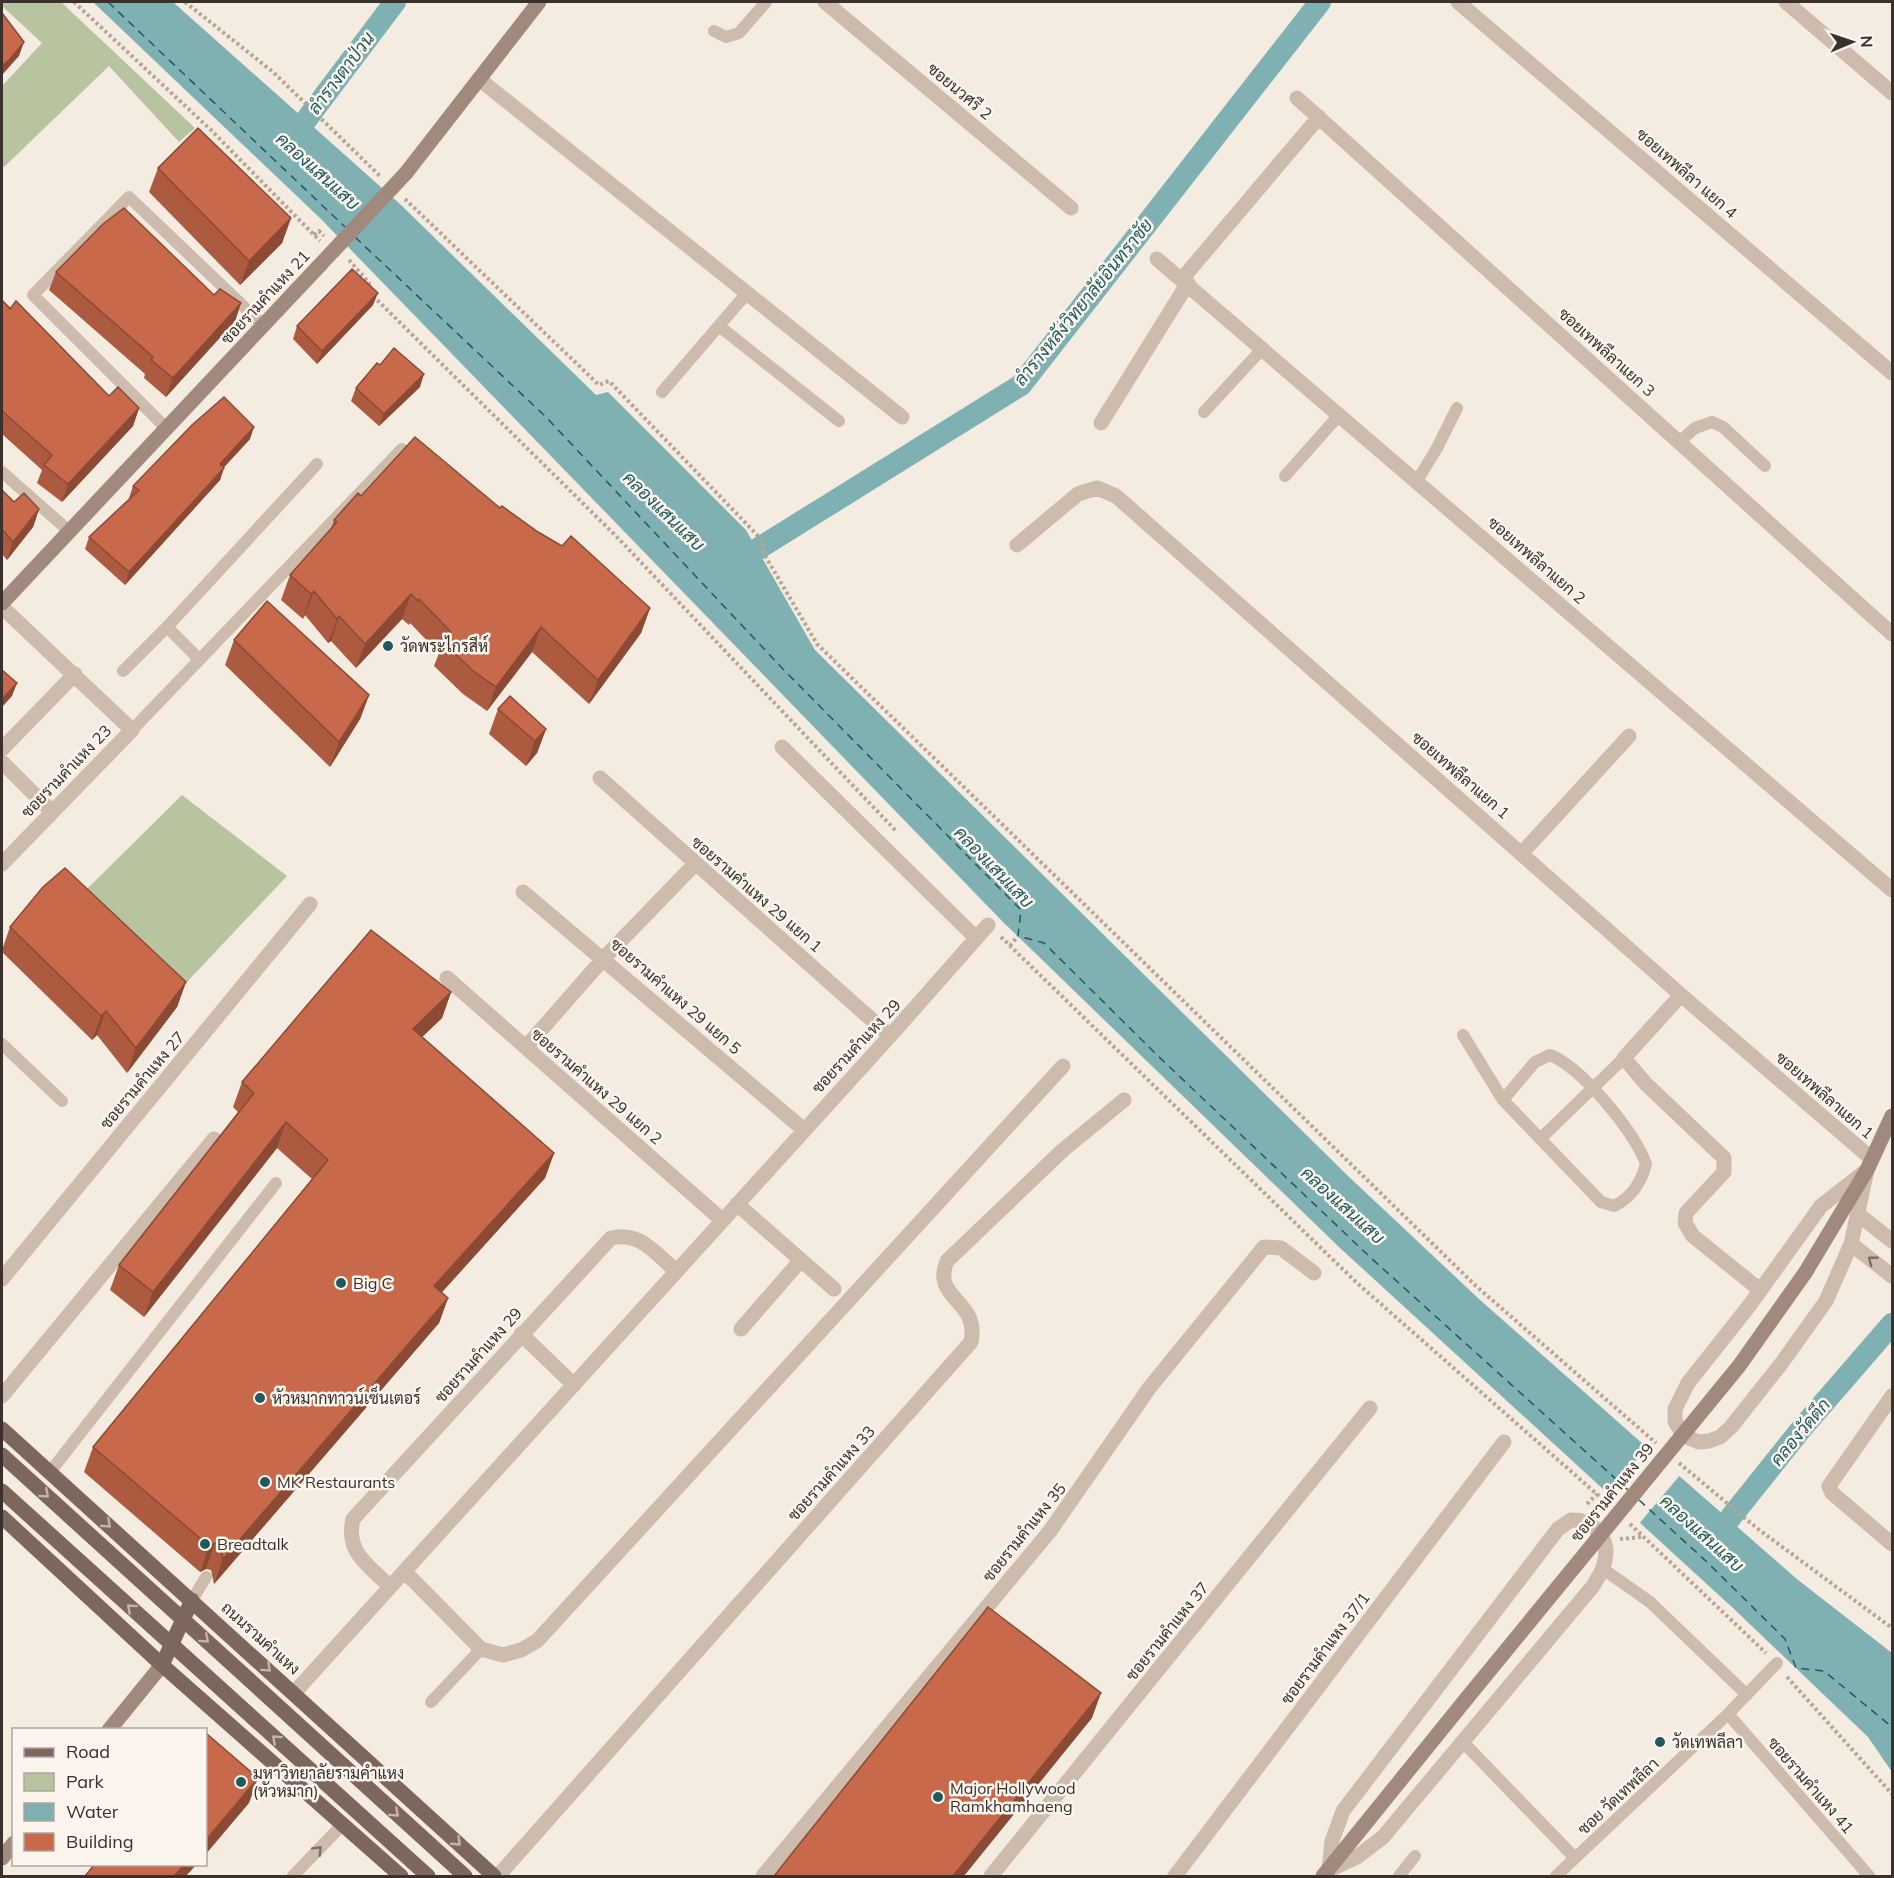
<svg xmlns="http://www.w3.org/2000/svg" width="1894" height="1878" font-family="Mulish,Sarabun,sans-serif">
<style>
.green{fill:#b8c4a0}
.water{fill:#7fb0b2}
.pier{fill:#f4ebe1}
.lines{fill:none;stroke-linecap:round;stroke-linejoin:round}
.canal{stroke:#7fb0b2;stroke-width:22}
.ferry{stroke:#1f5a5e;stroke-width:1.5;stroke-dasharray:8 6;stroke-linecap:butt}
.path{stroke:#b9a596;stroke-width:4;stroke-dasharray:3 3;stroke-linecap:butt}
.lane{stroke:#cdbbac;stroke-width:12}
.street{stroke:#cdbbac;stroke-width:15}
.secondary{stroke:#a18a7d;stroke-width:15}
.primary{stroke:#7d675c;stroke-width:15}
.secondary-bridge{stroke:#a18a7d;stroke-width:15}
.primary-bridge{stroke:#7d675c;stroke-width:15}
.wall{fill:#ac5a40}
.shaded-wall{fill:#8c4a34}
.building{fill:#c8694b;stroke:#8c4a34;stroke-width:1.5}
.oneway{stroke:#7d6f65}
.oneway2{stroke:#c2b5ac}
.poi-dot{fill:#1f5a5e;stroke:#fbf5ee;stroke-width:2}
.labels{text-anchor:middle;dominant-baseline:central;stroke-width:5;stroke-linejoin:round;paint-order:stroke}
.street-label{font-size:16px;fill:#3b302b;stroke:#fbf5ee}
.poi-label{font-size:16px;fill:#3b302b;stroke:#fbf5ee;text-anchor:start}
.water-label{font-size:18px;font-style:italic;fill:#1f5a5e;stroke:#fbf5ee}
</style>
<rect width="100%" height="100%" fill="#f4ebe1"/>
<path class="green" d="M2,2H61L195,128L179,142L109,66L4,167L2,166V86L42,43L2,6Z
M182,795L287,876L185,984L85,891Z"/>
<path class="water" d="M93,2H173L401,205L596,395L608,392L746,530L815,650L1347,1175L1479,1299L1661,1460L1798,1580L1892,1653V1772L1868,1737L1734,1609L1339,1247L1004,923L321,219Z"/>
<path class="pier" d="M1648,1445L1681,1474L1638,1525L1607,1496Z"/>
<g class="lines">
<path class="canal" d="M288,144L395,2
M732,565L1021,385L1320,2
M1711,1542L1802,1428L1892,1324"/>
<path class="ferry" d="M108,2L345,227
M355,237L546,417L782,668L1021,910L1018,936L1044,943L1158,1056L1371,1258L1628,1490
M1639,1500L1707,1562L1785,1639L1796,1668L1824,1671L1892,1727"/>
<path class="path" d="M74,2L211,130L320,241
M185,2L273,72L380,176
M405,199L599,385L609,381L761,539L764,554L817,644L1476,1286L1656,1443
M314,235L319,231L324,236
M349,260L369,283L366,286
M373,296L616,536L896,831
M1001,937L1357,1283L1607,1503
M1010,946L1018,936
M1679,1463L1758,1529L1892,1628
M1587,1504L1597,1494
M1630,1524L1766,1653
M1620,1539L1642,1537
M1787,1677L1892,1794"/>
<path class="lane" d="M714,31L726,37L739,33L766,2
M719,326L839,421
M662,392L747,293
M1204,412L1263,348
M166,428L33,295L129,197L263,325
M1679,442L1695,428L1712,422L1723,427L1765,466
M2,472L69,531
M1285,476L1340,414
M1417,481L1437,448L1457,408
M167,627L199,659
M123,671L167,627L317,464
M132,730L402,449
M1463,1035L1503,1100L1601,1202L1614,1206C1631,1198 1641,1183 1646,1164C1636,1133 1580,1066 1550,1055L1535,1062L1503,1100
M2,1044L62,1101
M1540,1139L1624,1058
M50,1472L276,1183
M1603,1569L1650,1602L1747,1695
M192,1600L206,1577
M431,1702L481,1649
M1728,1714L1869,1876
M1463,1742L1575,1858
M293,1876L343,1824
M1399,1876L1415,1856
M1556,1876L1728,1714L1777,1663"/>
<path class="street" d="M825,2L1071,208
M1458,2L1892,373
M1786,2L1892,93
M479,79L902,417
M1297,98L1892,634
M1157,259L1892,890
M1182,279L1319,117
M1101,423L1188,283
M1017,545L1078,494L1097,488L1116,496L1681,995L1872,1159
M2,607L132,730L2,864
M782,747L976,938
M2,749L75,674
M2,762L52,812
M600,778L890,1036
M1522,853L1629,736
M523,892L803,1129
M447,978L722,1220
M1681,995L1624,1058L1646,1084L1724,1158V1172L1686,1213L1685,1223L1693,1236L1760,1290
M526,1047L604,958L695,864
M1867,1170L1851,1244L1826,1301L1781,1364L1731,1427L1720,1437L1709,1441L1699,1442L1689,1438L1680,1430L1675,1421V1409L1688,1383L1749,1306L1821,1206Z
M737,1204L834,1289
M1859,1215L1892,1241
M1851,1244L1892,1276
M2,1279L310,904
M741,1329L801,1260
M521,1334L574,1385
M2,1396L214,1139
M1892,1396L1829,1486L1832,1493L1892,1544
M1571,1520C1593,1519 1610,1538 1605,1560C1604,1570 1598,1577 1593,1586L1383,1837L1357,1857L1329,1870L1332,1841L1343,1811L1558,1529Z
M405,1572L481,1649L503,1655L521,1650L537,1641L1063,1066
M390,1587C369,1565 345,1553 353,1519L611,1238C640,1231 655,1253 676,1271
M294,1693L890,1036L988,925
M498,1876L971,1342C980,1299 931,1300 947,1261L1063,1150L1124,1100
M763,1876L1050,1531L1150,1387L1264,1247L1281,1248L1314,1273
M991,1876L1370,1408
M1175,1876L1504,1442"/>
<path class="secondary" d="M406,173L539,2
M2,603L320,265
M1805,1273L1867,1170L1892,1116
M109,1730L162,1665
M2,1858L14,1843
M1323,1876L1467,1698"/>
<path class="primary" d="M2,1429L494,1876
M2,1517L162,1665L401,1876
M162,1665L192,1600"/>
<path class="secondary-bridge" d="M320,265L406,173
M1467,1698L1739,1366L1805,1273"/>
<path class="primary-bridge" d="M2,1455L465,1876
M2,1491L428,1876"/>
</g>
<path class="wall" d="M158,168L291,218L282,243L240,285L149,192Z
M56,272L214,295L241,303L235,321L166,397L144,378L145,374L49,290Z
M2,300L109,396L139,408L133,426L62,502L37,483L42,470L2,434Z
M373,305L317,364L293,339L297,326Z
M380,365L420,387L379,426L351,401L356,388Z
M250,439L224,467L220,480L125,585L85,549L89,537L130,499L129,498L133,486Z
M2,490L14,502L39,509L33,527L7,560L2,554Z
M361,496L500,508L538,532L650,608L641,633L589,704L532,652L487,711L463,694L434,666L439,653L410,623L409,625L402,619L356,668L331,641L328,643L305,615L303,619L281,600L290,575L331,529L334,520Z
M234,640L369,695L360,719L330,767L225,665Z
M498,709L546,729L537,753L526,766L489,734Z
M10,927L186,982L177,1007L127,1073L97,1035L92,1040L2,952V950Z
M451,992L442,1018L422,1037L554,1153L545,1178L442,1292L448,1298L439,1323L214,1584L211,1570L206,1569L200,1572L84,1472L93,1447L312,1179L277,1148L144,1317L110,1290L119,1265L238,1112L233,1107L242,1082Z"/>
<path class="shaded-wall" d="M24,42L19,56L2,75V66Z
M291,218L282,243L240,285L249,261Z
M378,293L373,305L317,364L322,351Z
M241,303L235,321L166,397L173,378Z
M424,374L420,387L379,426L384,414Z
M139,408L133,426L62,502L68,484Z
M254,427L250,439L216,476L220,464Z
M224,468L220,480L125,585L129,572Z
M39,509L33,527L7,560L13,542Z
M314,591L305,615L303,619L311,594Z
M411,594L402,619L356,668L365,644Z
M650,608L641,633L589,704L598,680Z
M339,616L331,641L328,643L337,619Z
M541,627L532,652L487,711L496,687Z
M17,683L12,696L2,707V699Z
M369,695L360,719L330,767L339,742Z
M546,729L537,753L526,766L535,741Z
M186,982L177,1007L127,1073L136,1048Z
M451,992L442,1018L404,1054L413,1029Z
M106,1011L97,1035L92,1040L101,1016Z
M286,1122L277,1148L144,1317L153,1292Z
M554,1153L545,1178L425,1311L434,1286Z
M448,1298L439,1323L214,1584L223,1559Z
M215,1543L206,1569L200,1572L209,1546Z
M1101,1693L1092,1718L964,1876H953Z
M258,1778L249,1803L206,1854V1840Z
M185,1864H197L186,1876H174Z"/>
<path class="building" d="M2,13L24,42L10,59L2,66Z
M198,128L291,218L249,261L158,168Z
M124,208L214,295L220,289L241,303L173,378L151,360L153,357L56,272L103,224Z
M352,269L378,293L322,351L297,326Z
M2,300L10,309L16,301L109,396L118,387L139,408L68,484L44,465L52,455L2,411Z
M394,348L424,374L384,414L356,388L377,363L380,365Z
M224,397L254,427L220,464L224,468L129,572L89,537L139,490L133,486L192,425Z
M415,437L500,508L502,506L538,532L562,546L571,536L650,608L598,680L541,627L496,687L472,670L443,642L451,632L419,599L418,601L411,594L365,644L339,616L337,619L314,591L311,594L290,575L337,522L334,520L358,493L361,496Z
M2,490L14,502L24,493L39,509L13,542L2,529Z
M267,601L369,695L339,742L234,640Z
M2,670L17,683L2,699Z
M510,696L546,729L535,741L498,709Z
M65,868L186,982L136,1048L106,1011L101,1016L10,927L43,887Z
M371,930L451,992L413,1029L554,1153L434,1286L448,1298L223,1559L220,1545L215,1543L209,1546L93,1447L328,1160L286,1122L153,1292L119,1265L254,1093L242,1082Z
M988,1607L1101,1693L953,1876H774Z
M207,1734L258,1778L206,1840V1736Z
M95,1864H185L174,1876H85Z"/>
<defs><path id="oneway-chevron" d="M-2-3.5L2.5 0L-2 3.5" fill="none" stroke-width="1.6" stroke-linecap="round" stroke-linejoin="round" transform="scale(1.5)"/></defs>
<g class="oneway">
<use href="#oneway-chevron" transform="translate(1872 1260) rotate(-142)"/>
<use href="#oneway-chevron" transform="translate(318 1850) rotate(-46)"/>
</g>
<g class="oneway2">
<use href="#oneway-chevron" transform="translate(45 1494) rotate(42)"/>
<use href="#oneway-chevron" transform="translate(107 1524) rotate(42)"/>
<use href="#oneway-chevron" transform="translate(131 1608) rotate(-138)"/>
<use href="#oneway-chevron" transform="translate(205 1639) rotate(42)"/>
<use href="#oneway-chevron" transform="translate(267 1668) rotate(42)"/>
<use href="#oneway-chevron" transform="translate(276 1739) rotate(-138)"/>
<use href="#oneway-chevron" transform="translate(395 1813) rotate(42)"/>
<use href="#oneway-chevron" transform="translate(457 1842) rotate(43)"/>
</g>
<g class="poi-dot">
<circle cx="388" cy="646" r="6"/>
<circle cx="341" cy="1283" r="6"/>
<circle cx="260" cy="1398" r="6"/>
<circle cx="265" cy="1482" r="6"/>
<circle cx="205" cy="1544" r="6"/>
<circle cx="1660" cy="1742" r="6"/>
<circle cx="241" cy="1782" r="6"/>
<circle cx="938" cy="1797" r="6"/>
</g>
<g class="labels">
<g class="street-label">
<text transform="translate(960 91) rotate(40)">ซอยนวศรี 2</text>
<text transform="translate(1687 173) rotate(41)">ซอยเทพลีลา แยก 4</text>
<text transform="translate(265 297) rotate(-47)">ซอยรามคำแหง 21</text>
<text transform="translate(1607 352) rotate(42)">ซอยเทพลีลาแยก 3</text>
<text transform="translate(1537 560) rotate(41)">ซอยเทพลีลาแยก 2</text>
<text transform="translate(66 771) rotate(-46)">ซอยรามคำแหง 23</text>
<text transform="translate(1461 775) rotate(41)">ซอยเทพลีลาแยก 1</text>
<text transform="translate(757 894) rotate(41)">ซอยรามคำแหง 29 แยก 1</text>
<text transform="translate(676 996) rotate(41)">ซอยรามคำแหง 29 แยก 5</text>
<text transform="translate(856 1046) rotate(-47)">ซอยรามคำแหง 29</text>
<text transform="translate(142 1080) rotate(-50)">ซอยรามคำแหง 27</text>
<text transform="translate(597 1086) rotate(41)">ซอยรามคำแหง 29 แยก 2</text>
<text transform="translate(1825 1095) rotate(41)">ซอยเทพลีลาแยก 1</text>
<text transform="translate(478 1355) rotate(-48)">ซอยรามคำแหง 29</text>
<text transform="translate(831 1473) rotate(-48)">ซอยรามคำแหง 33</text>
<text transform="translate(1612 1492) rotate(-51)">ซอยรามคำแหง 39</text>
<text transform="translate(1024 1532) rotate(-51)">ซอยรามคำแหง 35</text>
<text transform="translate(1167 1631) rotate(-51)">ซอยรามคำแหง 37</text>
<text transform="translate(261 1638) rotate(42)">ถนนรามคำแหง</text>
<text transform="translate(1325 1648) rotate(-53)">ซอยรามคำแหง 37/1</text>
<text transform="translate(1811 1785) rotate(49)">ซอยรามคำแหง 41</text>
<text transform="translate(1618 1796) rotate(-43)">ซอย วัดเทพลีลา</text>
</g>
<g class="poi-label">
<text x="400" y="646">วัดพระไกรสีห์</text>
<text x="353" y="1283">Big C</text>
<text x="272" y="1398">หัวหมากทาวน์เซ็นเตอร์</text>
<text x="277" y="1482">MK Restaurants</text>
<text x="217" y="1544">Breadtalk</text>
<text x="1672" y="1742">วัดเทพลีลา</text>
<text x="253" y="1773">มหาวิทยาลัยรามคำแหง<tspan x="253" dy="18">(หัวหมาก)</tspan></text>
<text x="950" y="1788">Major Hollywood<tspan x="950" dy="18">Ramkhamhaeng</tspan></text>
</g>
<g class="water-label">
<text transform="translate(341 73) rotate(-53)">ลำรางตาป่วน</text>
<text transform="translate(318 171) rotate(42)">คลองแสนแสบ</text>
<text transform="translate(1083 302) rotate(-51)">ลำรางหลังวิทยาลัยอินทราชัย</text>
<text transform="translate(664 511) rotate(44)">คลองแสนแสบ</text>
<text transform="translate(994 867) rotate(46)">คลองแสนแสบ</text>
<text transform="translate(1343 1205) rotate(42)">คลองแสนแสบ</text>
<text transform="translate(1800 1432) rotate(-50)">คลองวัดตึก</text>
<text transform="translate(1702 1533) rotate(42)">คลองแสนแสบ</text>
</g>
</g>
<rect width="1894" height="1878" fill="none" stroke="#3b302b" stroke-width="6"/>
<rect x="12" y="1728" width="195" height="138" fill="#fbf5ee" stroke="#aea6a0" stroke-width="1.5"/>
<rect x="24" y="1748" width="30" height="9" fill="#7d675c" stroke="#aea6a0" stroke-width="1.5"/>
<text x="66" y="1758" font-size="18" fill="#3b302b">Road</text>
<rect x="24" y="1773" width="30" height="18" fill="#b8c4a0" stroke="#aea6a0" stroke-width="1.5"/>
<text x="66" y="1788" font-size="18" fill="#3b302b">Park</text>
<rect x="24" y="1803" width="30" height="18" fill="#7fb0b2" stroke="#aea6a0" stroke-width="1.5"/>
<text x="66" y="1818" font-size="18" fill="#3b302b">Water</text>
<rect x="24" y="1833" width="30" height="18" fill="#c8694b" stroke="#aea6a0" stroke-width="1.5"/>
<text x="66" y="1848" font-size="18" fill="#3b302b">Building</text>
<g transform="translate(1852 42) rotate(88)" stroke="#fbf5ee" stroke-width="4.5" paint-order="stroke">
<path d="M0-4.5L10 22L0 15L-10 22Z" fill="#3b302b"/>
<text y="-9" font-size="16" font-weight="bold" text-anchor="middle" fill="#3b302b">N</text>
</g>
</svg>
